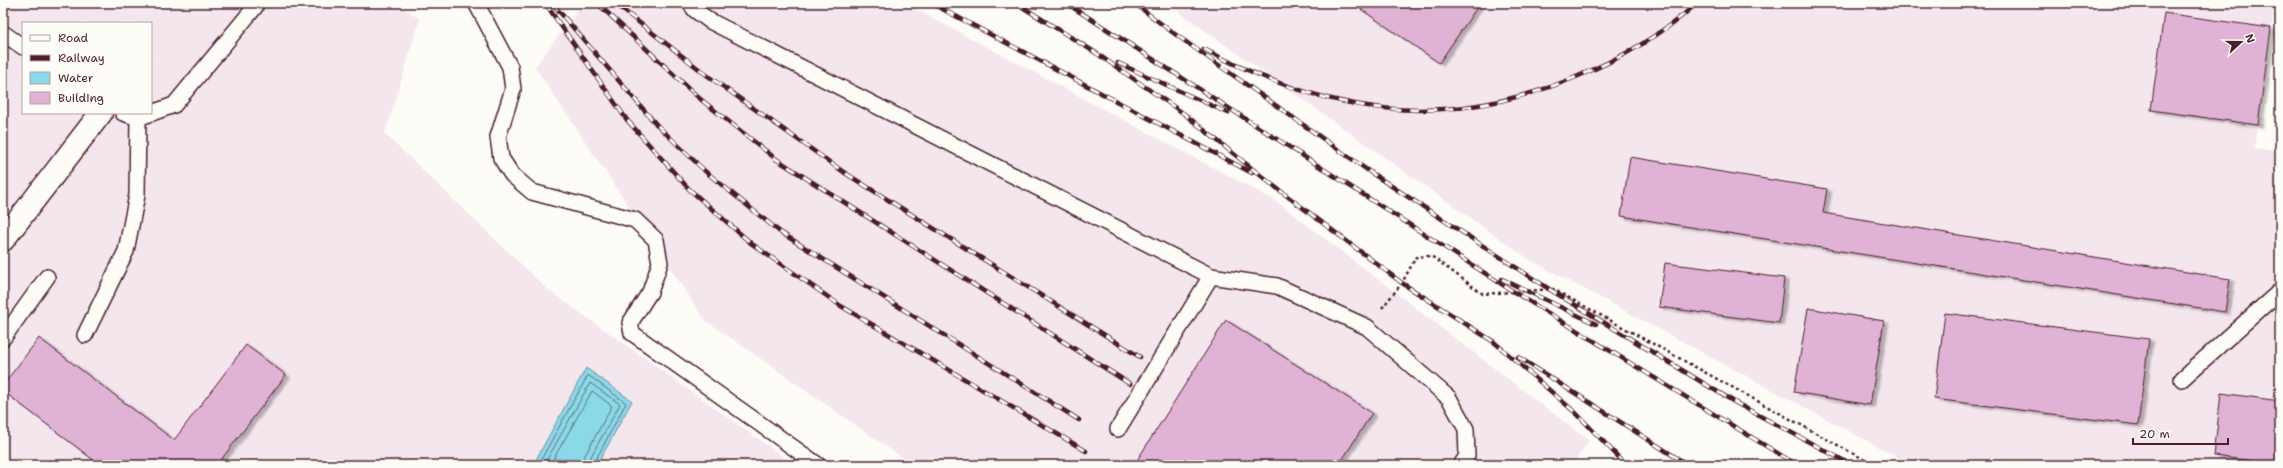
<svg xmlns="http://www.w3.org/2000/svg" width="2283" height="468" font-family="'Shantell Sans',sans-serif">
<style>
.built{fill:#f4e6ed;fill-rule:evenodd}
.water{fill:#8ad9e8;stroke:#708f9c}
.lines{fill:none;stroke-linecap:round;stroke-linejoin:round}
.shore{stroke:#646977;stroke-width:1}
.building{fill:#e0b2d5;stroke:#4a1f2b;filter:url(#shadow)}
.lane-casing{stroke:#4a1f2b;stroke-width:18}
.street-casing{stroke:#4a1f2b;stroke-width:25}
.path{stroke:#4a1f2b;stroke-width:2.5;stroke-dasharray:3 3;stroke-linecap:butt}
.lane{stroke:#fdfcf7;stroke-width:15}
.street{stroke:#fdfcf7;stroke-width:22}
.rail-casing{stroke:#4a1f2b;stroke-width:4.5}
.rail{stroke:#fdfcf7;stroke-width:3;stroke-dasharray:9;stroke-linecap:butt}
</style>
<defs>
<filter id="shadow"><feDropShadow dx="4.5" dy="2.5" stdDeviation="1" flood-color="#0004"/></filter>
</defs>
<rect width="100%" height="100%" fill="#fdfcf7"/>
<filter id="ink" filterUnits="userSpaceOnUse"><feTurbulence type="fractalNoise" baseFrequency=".025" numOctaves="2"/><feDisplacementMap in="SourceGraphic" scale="8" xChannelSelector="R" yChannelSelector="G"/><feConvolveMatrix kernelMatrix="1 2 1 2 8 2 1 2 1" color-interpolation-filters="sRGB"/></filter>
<g filter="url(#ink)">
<path class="built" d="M3,3H395L420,19L385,134L547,289L795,465H3ZM23,23H151V113H23Z
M583,3H904L1276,201L1589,441L1572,465H913L705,320L535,67Z
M1166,3H2275L2254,149L2280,151V465H1912L1530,260Z"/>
<path class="water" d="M586,368L632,401L597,465H533Z"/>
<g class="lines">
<path class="shore" d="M538,465L588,375L626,403L593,465
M544,465L590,383L620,404L589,460L588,465
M550,465L592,391L612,406L584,457L582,465"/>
</g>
<path class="building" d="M1352,3H1480L1439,63Z
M2164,13L2271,28L2258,125L2151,110Z
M1630,157L1827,189L1823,213L2230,279L2225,312L1621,216Z
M1665,263L1784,278L1779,323L1659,307Z
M1808,308L1884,321L1870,405L1794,392Z
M1945,313L2149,339L2138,425L1934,399Z
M1226,320L1372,413L1339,465H1134Z
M39,338L174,440L246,345L286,375L217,465H100L3,391V385Z
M2221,393L2280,401V464L2214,456Z"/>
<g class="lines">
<g class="lane-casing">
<path id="lane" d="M476,3L510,67L513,89L498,137L501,158L512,175L532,192L635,220L656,240L660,263L650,292L630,323L632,333L818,465
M690,3L695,10L710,21L1211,276L1277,286L1367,327L1449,398L1466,429L1467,456L1461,465
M3,33L23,47
M123,113L138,118L174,105L255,7L250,3
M85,335L126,251L137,195L138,118
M3,338L47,277
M2182,379L2280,291
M1118,429L1211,276"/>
</g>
<g class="street-casing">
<path id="street" d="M3,240L101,113"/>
</g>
<path class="path" d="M1382,308L1402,283L1416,257L1431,256L1483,294L1553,289L1874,465"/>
<use href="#lane" class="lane"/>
<use href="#street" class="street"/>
<g class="rail-casing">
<path id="rail" d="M545,3L627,120L689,189L752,244L841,306L1086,451
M552,3L656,124L706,172L780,232L1079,420
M597,3L699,98L776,159L1130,384
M614,3L708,76L845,173L1140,357
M931,3L1252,173
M1016,3L1096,53L1183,113L1270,183L1402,283L1494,342L1577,414L1626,465
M1066,3L1514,292L1797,465
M1134,3L1172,32L1370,172L1549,289L1736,403L1852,465
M1204,49C1329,115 1442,132 1576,77C1620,59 1662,35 1697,3
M1118,63L1228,113
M1502,279L1596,324
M1518,357L1688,465"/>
</g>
<use href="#rail" class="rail"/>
</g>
</g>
<rect width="2283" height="468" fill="none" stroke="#fdfcf7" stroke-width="16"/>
<rect x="8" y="8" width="2267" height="452" fill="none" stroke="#4a1f2b" stroke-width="1.5" filter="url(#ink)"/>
<rect x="22" y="22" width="130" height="92" fill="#fdfcf7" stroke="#b5a4a5"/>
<rect x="30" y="35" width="20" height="6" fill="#fdfcf7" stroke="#b5a4a5"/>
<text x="58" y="42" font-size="12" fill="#4a1f2b">Road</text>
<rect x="30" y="55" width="20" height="6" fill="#4a1f2b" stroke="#b5a4a5"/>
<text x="58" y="62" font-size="12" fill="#4a1f2b">Railway</text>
<rect x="30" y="72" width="20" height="12" fill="#8ad9e8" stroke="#b5a4a5"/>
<text x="58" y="82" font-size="12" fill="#4a1f2b">Water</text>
<rect x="30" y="92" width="20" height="12" fill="#e0b2d5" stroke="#b5a4a5"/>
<text x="58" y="102" font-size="12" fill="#4a1f2b">Building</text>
<g transform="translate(2241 42) rotate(69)" stroke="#fdfcf7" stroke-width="3" paint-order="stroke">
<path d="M0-3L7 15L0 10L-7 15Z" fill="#4a1f2b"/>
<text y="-6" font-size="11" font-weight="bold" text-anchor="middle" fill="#4a1f2b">N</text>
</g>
<path d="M2133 438v6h95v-6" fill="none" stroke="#4a1f2b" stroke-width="2"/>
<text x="2139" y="438" font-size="12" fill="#4a1f2b" stroke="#fdfcf7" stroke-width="3" paint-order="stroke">20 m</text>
</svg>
